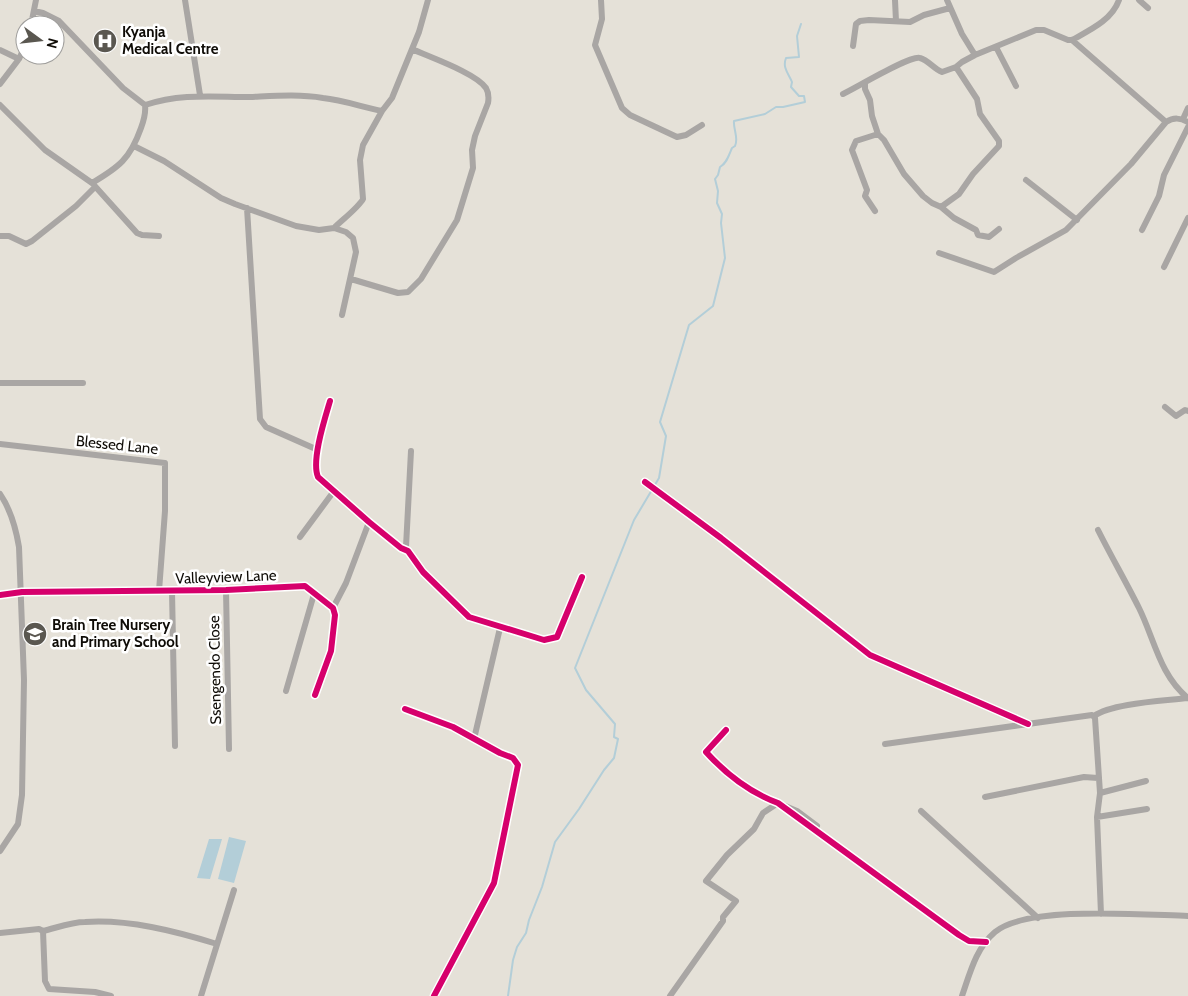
<svg xmlns="http://www.w3.org/2000/svg" width="1188" height="996" font-family="Cabin,sans-serif">
<style>
.water{fill:#b3ced8}
.lines{fill:none;stroke-linecap:round;stroke-linejoin:round}
.stream{stroke:#b3ced8;stroke-width:2}
.street{stroke:#a9a6a4;stroke-width:6}
.cycleway-casing{stroke:#fff;stroke-width:9}
.cycleway{stroke:#d6006c;stroke-width:6}
.labels{text-anchor:middle;dominant-baseline:central;stroke-width:5;stroke-linejoin:round;paint-order:stroke}
.poi-label{font-size:15px;font-weight:bold;fill:#0f0c07;stroke:#fff;text-anchor:start}
.street-label{font-size:15px;fill:#0f0c07;stroke:#fff}
</style>
<rect width="100%" height="100%" fill="#e5e1d8"/>
<path class="water" d="M229,837L246,841L234,883L218,879Z
M209,839H222L210,879L197,878Z"/>
<g class="lines">
<path class="stream" d="M508,996L513,960L517,947L526,933L529,920L542,887L555,842L579,809L604,770L614,758L618,739L614,737L615,724L586,690L575,668L634,520L659,478L666,436L660,422L689,325L713,306L725,258L721,223L722,214L717,203L718,191L715,179L718,175L720,167C727,163 729,155 732,148L735,146C739,138 733,129 734,121L765,114L776,107H783L805,102L804,96H799L791,87L792,82C789,74 782,68 786,58L799,57L797,36L801,24"/>
<path class="street" d="M185,0L200,95
M601,0L602,19L595,45L622,108L630,115L677,137L686,135L702,125
M895,0L896,21
M947,0L962,34L975,55
M1139,0L1148,8
M31,25L36,0
M1072,40L1166,122
M853,46L856,24L860,21L869,20L910,22L924,15L950,8
M996,47L1016,86
M0,50L19,59
M865,83V89L870,100L872,116L878,134L884,140L904,174L923,196L932,203L941,207L954,218L976,230L978,235L989,237L999,229
M0,84L19,59L25,46
M843,94C856,88 910,55 920,58C928,60 934,69 942,72L956,67L962,62L975,55L1036,30H1044L1068,40H1072C1090,30 1112,20 1119,0
M0,105L45,150L92,183C119,167 130,159 141,128C144,120 146,113 145,105L123,88L59,21L43,13L34,11
M145,105C182,93 213,97 250,97C274,96 299,94 323,98C343,100 362,107 382,111
M1183,119L1188,108
M134,146L164,161L221,198L235,204L296,226L319,230L334,228L346,232L353,238L356,252L342,315
M1026,180L1077,220
M93,184L137,233L142,235L159,236
M941,207L959,194L973,174L999,146V141L980,114L977,99L956,67
M247,208L260,419L266,427L318,450
M875,211L865,196L867,190L852,150L856,141L878,134
M334,228C342,220 359,207 363,199L360,160L363,145L382,111L392,98L419,32L428,0
M1142,230L1159,196L1164,175L1188,127
M0,236H9L26,244L32,241L76,206L95,187
M939,253L994,272L1016,258L1066,230L1131,164L1166,122C1174,117 1180,118 1188,122
M1164,267L1188,218
M351,279L398,293L408,292L421,279L457,220L473,168L472,150L475,136L488,103C489,97 489,93 486,88C476,73 429,57 412,49
M0,383H83
M330,401C325,418 311,461 318,477L369,522L401,548L408,551L423,572L469,617L544,640L557,637L582,577
M1165,407L1176,416L1185,410L1188,411
M0,444L165,463V511L159,591
M645,482L721,538L870,655L1028,724
M0,494C11,510 16,529 19,547L24,680L22,795L18,824L0,851
M1098,530C1111,556 1126,582 1139,608C1154,638 1160,676 1188,698
M300,537L334,491
M408,551L406,547L411,451
M226,590L229,749
M172,591L175,746
M0,595L22,592L226,590L305,586L333,608L335,615L331,651L315,695
M333,608L346,583L369,522
M286,691L314,594
M405,709L453,727L500,753L513,758L518,765L494,883L434,996
M1094,716C1112,703 1164,701 1188,698
M726,730L706,752C726,774 751,793 778,803L959,935L969,941L986,942
M474,739L500,628
M885,744L1092,715L1095,718L1100,793L1146,781
M1100,793L1097,817L1101,914
M985,797L1084,777L1098,778
M921,811L1038,918
M1097,817L1147,809
M43,931L45,981L49,989L95,992L111,996
M0,933L39,929L43,931C56,928 71,922 85,922C128,919 175,931 217,944
M201,996L234,890
M670,996L723,921V917L736,901L706,881L727,855L754,829L763,813L778,803L797,811L817,826
M962,996C970,973 976,948 995,932C1027,905 1145,915 1188,916"/>
<g class="cycleway-casing">
<path id="cycleway" d="M330,401C325,418 311,461 318,477L369,522L401,548L408,551L423,572L469,617L544,640L557,637L582,577
M645,482L721,538L870,655L1028,724
M0,595L22,592L226,590L305,586L333,608L335,615L331,651L315,695
M405,709L453,727L500,753L513,758L518,765L494,883L434,996
M726,730L706,752C726,774 751,793 778,803L959,935L969,941L986,942"/>
</g>
<use href="#cycleway" class="cycleway"/>
</g>
<defs>
<g id="hospital-disc" transform="scale(1.25)"><circle r="9.5" fill="#5a5750" stroke="#fff"/><path d="M-5-5h3v3.5h4V-5h3V5h-3V1.5h-4V5h-3Z" fill="#fff"/></g>
<g id="school-disc" transform="scale(1.25)"><circle r="9.5" fill="#5a5750" stroke="#fff"/><path d="M0-5L7-2L0 1L-7-2ZM-4 1L0 2.5L4 1V4Q0 6-4 4Z" fill="#fff"/></g>
</defs>
<g fill-rule="evenodd">
<use href="#hospital-disc" x="105" y="41"/>
<use href="#school-disc" x="35" y="634"/>
</g>
<g class="labels">
<g class="poi-label">
<text x="122" y="32">Kyanja<tspan x="122" dy="17">Medical Centre</tspan></text>
<text x="52" y="625">Brain Tree Nursery<tspan x="52" dy="17">and Primary School</tspan></text>
</g>
<g class="street-label">
<text transform="translate(117 445) rotate(6)">Blessed Lane</text>
<text transform="translate(226 577) rotate(-2)">Valleyview Lane</text>
<text transform="translate(215 670) rotate(-91)">Ssengendo Close</text>
</g>
</g>
<g transform="translate(40 40) rotate(105)"><circle r="24" fill="#ffffff" stroke="#9f9e9c"/>
<path d="M0-4L9 19L0 12L-9 19Z" fill="#5a5750"/>
<text y="-8" font-size="14" font-weight="bold" text-anchor="middle" fill="#0f0c07">N</text>
</g>
</svg>
